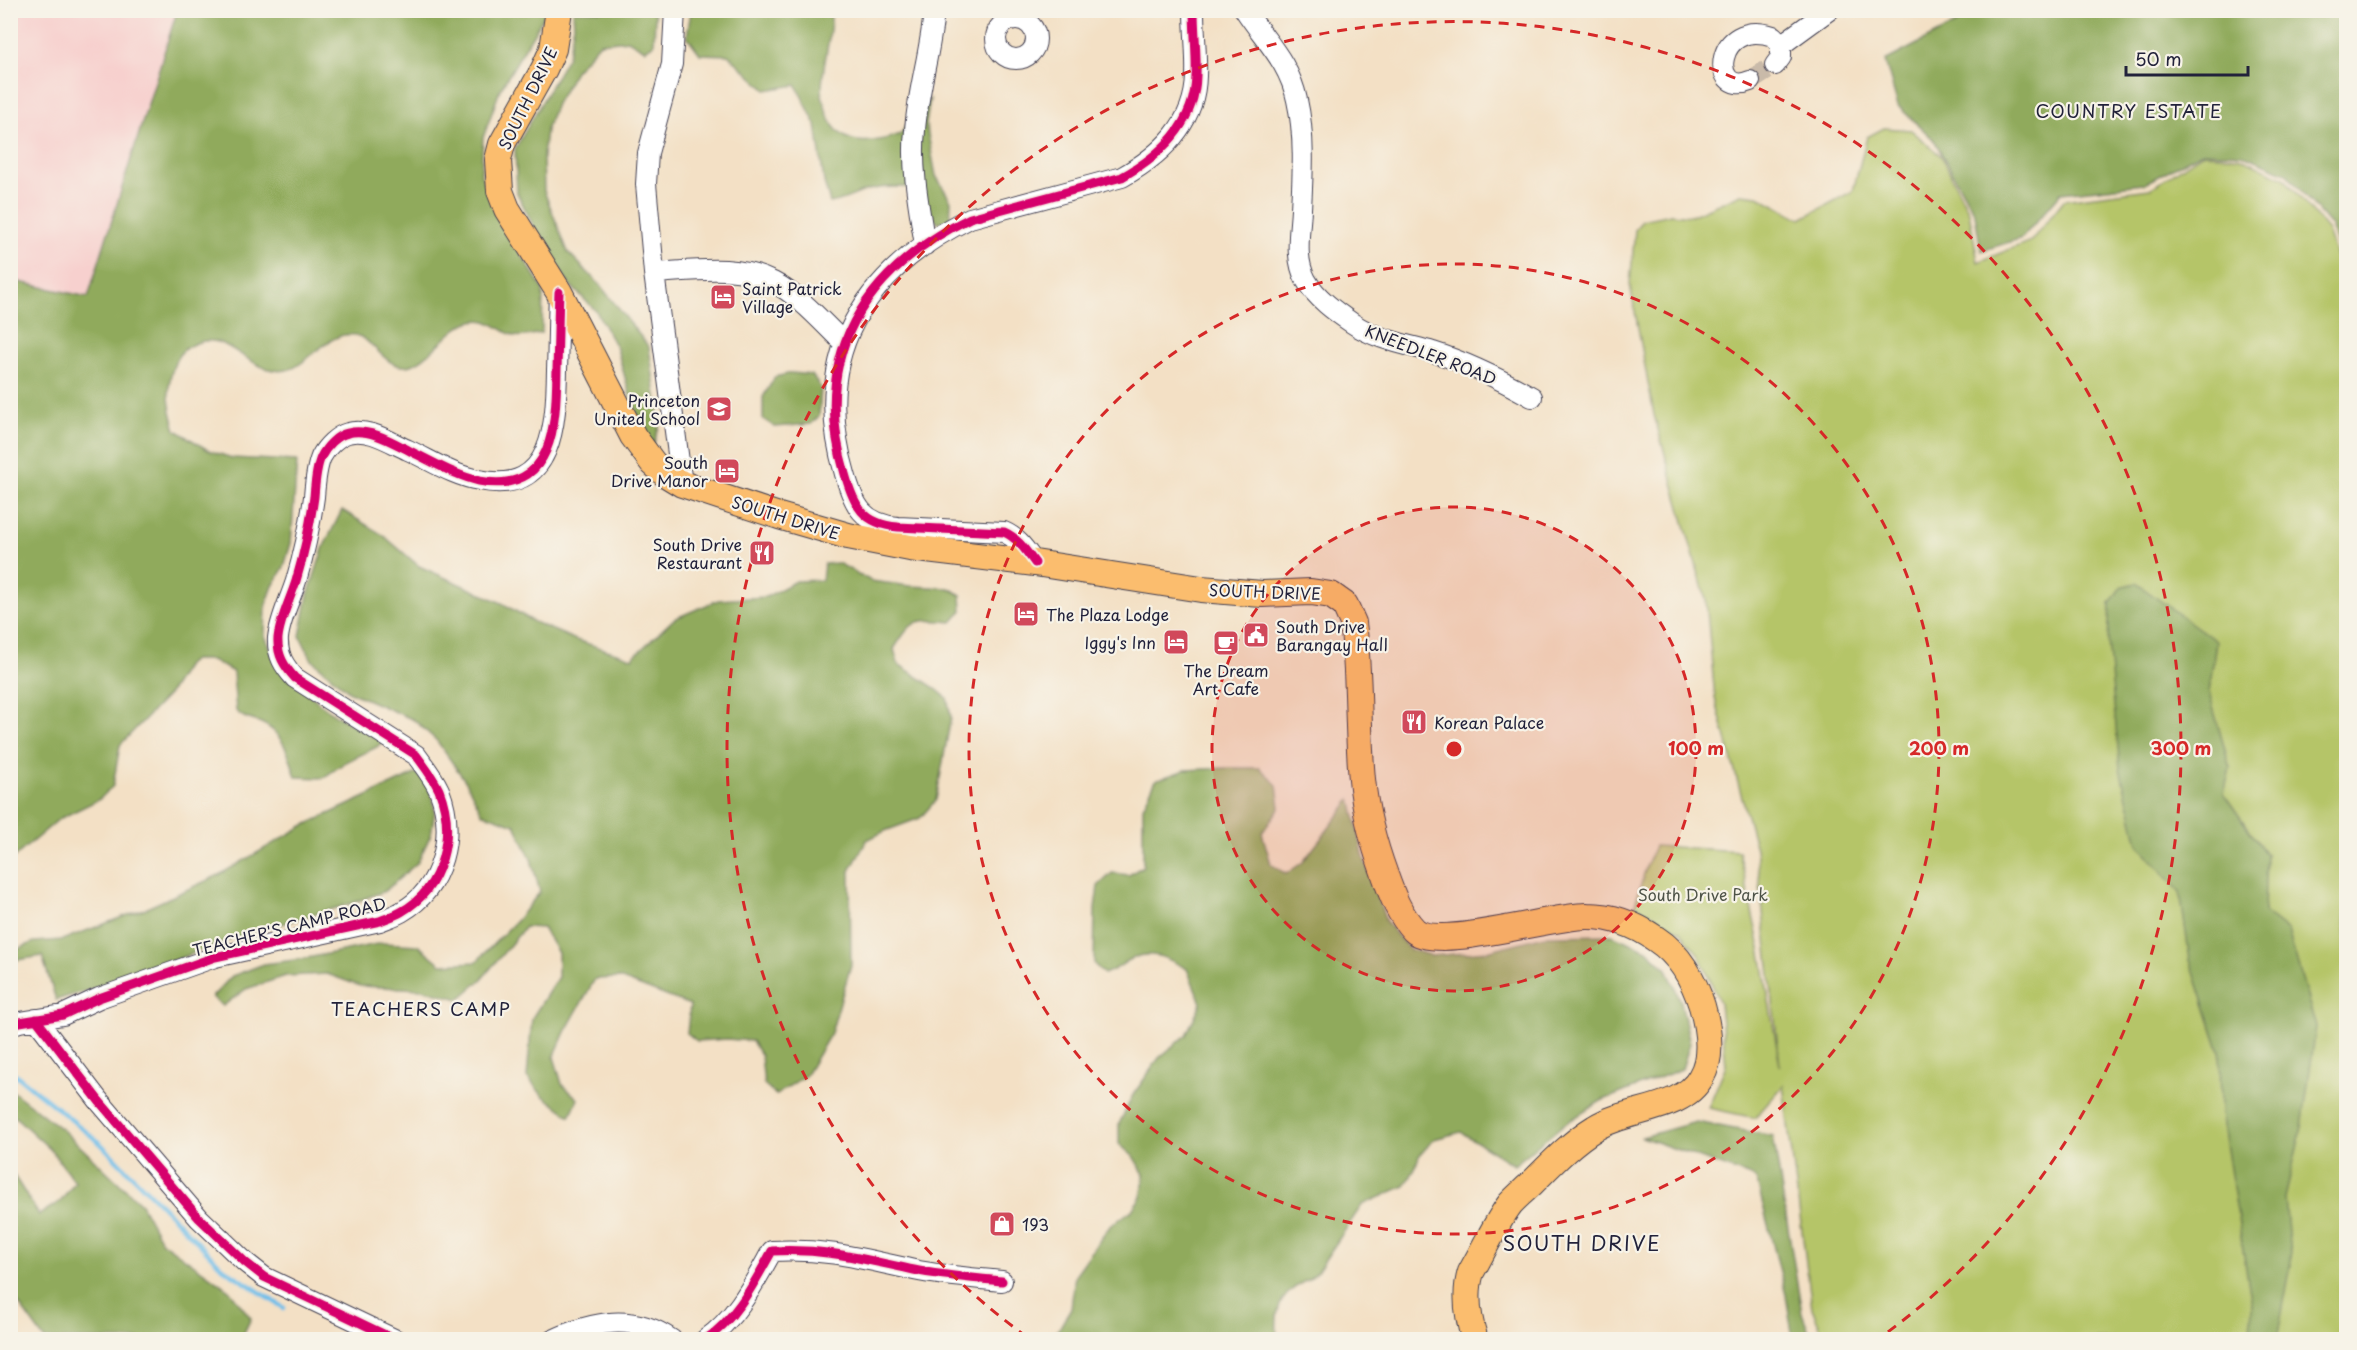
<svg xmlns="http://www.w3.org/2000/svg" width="2357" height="1350" font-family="'Playpen Sans',sans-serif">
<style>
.built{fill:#f7d0ce}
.green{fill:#b5c567;stroke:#6c7451;stroke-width:1.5}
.forest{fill:#90aa5c;stroke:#59664c;stroke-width:1.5}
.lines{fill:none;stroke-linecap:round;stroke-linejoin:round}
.stream{stroke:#6ebee9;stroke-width:4.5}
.minor-tunnel{stroke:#c9baa9;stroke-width:20;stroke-dasharray:20 10;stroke-linecap:butt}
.minor-casing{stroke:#413e50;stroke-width:22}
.major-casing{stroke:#413e50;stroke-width:28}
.minor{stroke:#fff;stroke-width:20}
.major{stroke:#fbbd6e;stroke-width:26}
.cycleway-casing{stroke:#f7f3e8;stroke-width:13}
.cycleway{stroke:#d6006c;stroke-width:9}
.ring{fill:none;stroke:#d62828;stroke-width:3;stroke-dasharray:10 8}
.labels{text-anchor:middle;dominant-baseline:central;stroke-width:4.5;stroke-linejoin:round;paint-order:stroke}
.street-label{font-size:16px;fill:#22223b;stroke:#f7f3e8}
.poi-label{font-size:16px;fill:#22223b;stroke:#f7f3e8;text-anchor:start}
.park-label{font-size:16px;fill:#4e5348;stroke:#f7f3e8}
.neighbourhood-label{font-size:18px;letter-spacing:1.5px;fill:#22223b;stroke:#f7f3e8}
.quarter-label{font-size:20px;letter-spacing:1.5px;fill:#22223b;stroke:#f7f3e8}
.centre{fill:#d62828;stroke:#f7f3e8;stroke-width:3}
.ring-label{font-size:18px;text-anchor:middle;font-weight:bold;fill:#d62828;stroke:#f7f3e8;stroke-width:4.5;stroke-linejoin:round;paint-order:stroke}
</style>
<rect width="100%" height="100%" fill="#f7f3e8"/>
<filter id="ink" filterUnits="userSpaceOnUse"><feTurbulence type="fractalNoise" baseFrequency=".0167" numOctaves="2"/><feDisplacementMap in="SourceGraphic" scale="12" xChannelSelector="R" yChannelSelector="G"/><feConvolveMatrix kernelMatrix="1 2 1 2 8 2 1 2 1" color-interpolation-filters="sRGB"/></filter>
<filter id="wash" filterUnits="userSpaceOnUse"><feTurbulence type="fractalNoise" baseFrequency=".008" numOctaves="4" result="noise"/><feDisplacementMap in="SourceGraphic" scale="24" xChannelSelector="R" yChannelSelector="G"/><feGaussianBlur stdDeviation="1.35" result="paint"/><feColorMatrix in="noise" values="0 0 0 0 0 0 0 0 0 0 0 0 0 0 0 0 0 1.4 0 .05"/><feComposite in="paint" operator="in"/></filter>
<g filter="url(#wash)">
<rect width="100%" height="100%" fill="#f3e0c5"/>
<path class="built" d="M11,11H177L88,297L11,280Z"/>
<path class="green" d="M1884,128L1911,130L1942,157L1969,212L1978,262L2031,241L2064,200L2150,189L2203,153L2242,158L2284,178L2328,231L2346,285V1339H1825L1812,1308L1783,1086L1755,1118L1708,1108L1726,1065L1720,1003L1699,955L1680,931L1635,905L1646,867L1655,846L1739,851L1761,953L1780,1066L1756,849L1715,698L1706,600L1654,415L1630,284L1635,230L1642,220L1671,214L1691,216L1741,194L1758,196L1801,219L1853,191L1867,137Z"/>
<path class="forest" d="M177,11H543L544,16L500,90L483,138L481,175L503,226L543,289L542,333C534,334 522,338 515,336C498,331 490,315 469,322C446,330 428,364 406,366C387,368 376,345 361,337C334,325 312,360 293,368C266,379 245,354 223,344C206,336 184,344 176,360C165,386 168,404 176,430L208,450L232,458L297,461L291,543L284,567L273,586L266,605L265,636L278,665L318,702L340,718L384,740L377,747L346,762L323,778L296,777C289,755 283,732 261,723C250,719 244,719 236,711L233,672L212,660H193L187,665L168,695L120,745L113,786L100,799L59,819L11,860L10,280L88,297Z
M573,11H653L655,16L654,44L645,50L628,40L600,43L575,71L556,104L546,130L543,156L544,191L568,252L600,285L649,347L660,424L653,446L645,434L631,399L617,349L596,311L569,284L539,237L517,193L515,149L568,56L574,25Z
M691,11H831C832,40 821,66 822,93C822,98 825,105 826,110C838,149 870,145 901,134L915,111L930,99L926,124L936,176L951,201L950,222H937L914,187C896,187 878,186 862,192C850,197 842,201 830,203L824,182L816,125L796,85L766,90L728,55L700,54L687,36Z
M1980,11H2346V268L2331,226L2286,173L2242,154L2202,152L2144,184L2061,193L2022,238L1981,251L1975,214L1934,140L1898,106L1885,61Z
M792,373L812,375L821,388L819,416L811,424L775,427L763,419V397L775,377Z
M342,510L383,535L419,566L502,603L534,622L576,640L632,658L674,619L718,600L766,597L796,581L822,580L824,564L838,563L871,581L910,586L949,588L961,595L962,611L952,622C916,619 914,617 894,649L898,664L935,688L947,698L951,717L936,800L920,818L885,831L867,840L850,871L851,965L831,1033L806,1075L776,1095L764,1084L761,1056L752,1041L727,1039L697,1041L687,1033L690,1005L619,978L595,979L565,1032L554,1057L562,1084L578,1099L570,1116L542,1095L527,1077L532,1018L558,977V953L543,928L525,927L481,980L459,999L422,989L360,986L327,974L286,976L246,989L223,1006L212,997L232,976L264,964L302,959L382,943L418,945L441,964L476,962L516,921L540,892L531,859L515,825L482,813L466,782L437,741L414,720L350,692L312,660L300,636L308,595L324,546Z
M2136,583L2216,641L2209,693L2230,768L2224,794L2266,854L2264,912L2288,931L2316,1027L2302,1127L2285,1198L2291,1265L2277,1339H2250L2252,1306L2221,1112L2220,1052L2190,960L2180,892L2138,844L2120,769L2108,641L2110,603L2121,587Z
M1225,768H1260L1277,785L1280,807L1262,833L1271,864L1286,874L1303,862L1351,799L1364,858L1386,922L1409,949L1432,956L1487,951L1545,936L1612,935L1647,950L1667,969L1681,1002L1690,1043L1682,1069L1601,1101L1563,1125L1514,1165L1461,1132L1434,1139L1419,1156L1415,1169L1405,1186L1362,1205L1316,1273C1309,1280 1300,1283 1292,1290C1275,1303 1276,1320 1277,1339L1048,1340L1060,1327L1071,1308L1075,1275L1110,1226L1132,1210L1142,1195L1144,1174L1133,1156L1119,1144V1124L1133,1095L1159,1058L1186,1035L1201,1003L1187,969C1171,960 1152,949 1133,958C1121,964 1119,969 1104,974L1094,964L1095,908L1098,886L1112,873L1129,875L1143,866V807L1156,780L1185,770Z
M417,773L431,786L435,811L431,834L418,862L385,891L350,904L231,939L128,978L56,1000L42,956L11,961V952L34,942L62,940L149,907L219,875L303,826Z
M11,1090L64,1131L141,1204L161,1241L229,1290L251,1318L243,1335H222L204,1340L44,1339L11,1293V1171L39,1215L61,1201L75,1182L51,1150L11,1113Z
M1696,1122L1773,1136L1802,1313L1812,1339H1793L1786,1295L1756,1178L1642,1137Z"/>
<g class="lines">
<path class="stream" d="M10,1070L100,1143L223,1268L284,1308"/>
</g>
</g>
<g filter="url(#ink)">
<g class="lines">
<path class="minor-tunnel" d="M1750,81L1775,65"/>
<g class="minor-casing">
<path id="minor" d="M675,10L672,64L648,153L646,184L654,273L682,484
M1245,10C1266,42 1289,62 1297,100C1305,135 1303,173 1301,209C1300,232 1294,258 1306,280C1316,298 1336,312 1352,323C1377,340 1405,344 1433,352C1468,363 1500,379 1532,397
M996 39a20 20 0 1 1 40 0a20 20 0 1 1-40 0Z
M1781,45L1829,10
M1750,81C1709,98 1714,17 1773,36L1781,45V57L1775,65
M925,245C919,207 911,168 915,130C918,89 931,51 934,10
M654,273C694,271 737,263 773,282C800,296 822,322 844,343
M1035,563C1026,551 1018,538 1004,532L898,527C863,524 854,506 845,474C810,356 863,271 970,218L1122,177C1161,155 1195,124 1196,76C1197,55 1194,32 1194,10
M36,1019L99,1101L199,1218L245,1262L264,1277L396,1340
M10,1025L20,1022L63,1015L99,998L215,957L380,921C387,918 394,916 401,912C444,888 456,833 439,790C433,777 424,766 416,755L295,678C284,666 277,655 278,638C280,619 290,600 296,581C304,554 310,526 314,497C315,484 316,469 321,457C326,447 337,436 348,433C368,427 390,442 408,450C430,460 454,476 479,480C554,496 556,423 557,370C558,344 558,318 559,292
M553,1340C593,1321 634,1313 672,1340
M705,1340C737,1318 754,1283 772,1251C826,1248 863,1259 914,1270C943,1276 973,1278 1002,1281"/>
</g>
<g class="major-casing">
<path id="major" d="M559,10L553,49L544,69L502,144L498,160L500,191L507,209L559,292L633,436L653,463L664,473L682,484L779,516L848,536L910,548L1035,563L1201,589L1262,594L1311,592L1331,595L1345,605L1353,623C1360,675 1357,727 1362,779C1365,811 1374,845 1385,875C1392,895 1399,914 1414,930C1436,952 1552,915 1588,916C1612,916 1636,925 1656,939C1679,954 1694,980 1702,1006C1708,1027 1713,1057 1701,1077C1683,1111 1626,1108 1595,1128C1572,1142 1552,1163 1533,1182C1525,1190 1517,1196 1510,1204C1495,1224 1484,1250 1471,1272C1464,1294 1468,1318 1475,1340"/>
</g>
<use href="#minor" class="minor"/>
<use href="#major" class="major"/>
<g class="cycleway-casing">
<path id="cycleway" d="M1035,563C1026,551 1018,538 1004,532L898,527C863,524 854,506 845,474C810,356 863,271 970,218L1122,177C1161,155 1195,124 1196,76C1197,55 1194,32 1194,10
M36,1019L99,1101L199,1218L245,1262L264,1277L396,1340
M10,1025L20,1022L63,1015L99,998L215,957L380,921C387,918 394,916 401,912C444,888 456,833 439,790C433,777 424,766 416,755L295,678C284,666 277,655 278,638C280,619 290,600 296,581C304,554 310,525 314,497C315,484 316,468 321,457C326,447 337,435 348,433C369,427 394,443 412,452C433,462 456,476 479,481C555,495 556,423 557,369C558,343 558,317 559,292
M705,1340C737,1318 754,1283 772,1251C826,1248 863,1259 914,1270C943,1276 973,1278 1002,1281"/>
</g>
<use href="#cycleway" class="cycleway"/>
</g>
</g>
<circle cx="1454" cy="749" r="242" fill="#d62828" fill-opacity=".12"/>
<g class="ring">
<circle cx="1454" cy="749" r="242"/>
<circle cx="1454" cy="749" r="485"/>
<path d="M1027 1337A727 727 0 1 1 1881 1337"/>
</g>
<defs>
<g id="hotel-square" transform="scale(1.35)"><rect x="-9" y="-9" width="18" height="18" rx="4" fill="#d1495b" stroke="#f7f3e8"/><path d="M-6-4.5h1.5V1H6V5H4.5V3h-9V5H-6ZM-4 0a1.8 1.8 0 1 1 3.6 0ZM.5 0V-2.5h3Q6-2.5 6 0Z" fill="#fff"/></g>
<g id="school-square" transform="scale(1.35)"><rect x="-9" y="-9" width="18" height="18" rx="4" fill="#d1495b" stroke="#f7f3e8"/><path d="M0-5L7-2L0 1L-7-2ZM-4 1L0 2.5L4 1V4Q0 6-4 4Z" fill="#fff"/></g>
<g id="restaurant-square" transform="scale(1.35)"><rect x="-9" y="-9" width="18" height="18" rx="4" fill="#d1495b" stroke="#f7f3e8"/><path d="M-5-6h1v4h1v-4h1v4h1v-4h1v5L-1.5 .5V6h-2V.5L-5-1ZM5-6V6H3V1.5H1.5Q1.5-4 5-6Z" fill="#fff"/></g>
<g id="civic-square" transform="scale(1.35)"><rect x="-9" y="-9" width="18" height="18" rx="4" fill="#d1495b" stroke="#f7f3e8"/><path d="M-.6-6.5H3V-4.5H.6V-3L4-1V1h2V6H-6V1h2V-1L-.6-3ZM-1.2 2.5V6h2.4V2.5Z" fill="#fff"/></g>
<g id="cafe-square" transform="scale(1.35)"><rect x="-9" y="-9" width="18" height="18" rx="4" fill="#d1495b" stroke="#f7f3e8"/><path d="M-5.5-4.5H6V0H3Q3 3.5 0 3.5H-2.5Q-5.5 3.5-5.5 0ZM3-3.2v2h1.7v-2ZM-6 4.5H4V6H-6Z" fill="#fff"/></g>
<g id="shop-square" transform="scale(1.35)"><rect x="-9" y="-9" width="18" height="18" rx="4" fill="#d1495b" stroke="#f7f3e8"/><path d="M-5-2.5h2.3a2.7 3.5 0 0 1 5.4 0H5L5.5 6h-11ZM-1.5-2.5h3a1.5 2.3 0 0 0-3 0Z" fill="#fff"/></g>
</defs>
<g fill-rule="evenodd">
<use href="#hotel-square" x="723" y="297"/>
<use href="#school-square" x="719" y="409"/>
<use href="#hotel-square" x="727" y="471"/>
<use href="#restaurant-square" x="762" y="553"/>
<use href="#hotel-square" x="1026" y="614"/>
<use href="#civic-square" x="1256" y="635"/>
<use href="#hotel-square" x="1176" y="642"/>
<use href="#cafe-square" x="1226" y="643"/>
<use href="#restaurant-square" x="1414" y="722"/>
<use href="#shop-square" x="1002" y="1224"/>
</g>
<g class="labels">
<g class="street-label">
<text transform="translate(527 98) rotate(-64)">SOUTH DRIVE</text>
<text transform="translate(1431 354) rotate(21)">KNEEDLER ROAD</text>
<text transform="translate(786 517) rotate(17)">SOUTH DRIVE</text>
<text transform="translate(1265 591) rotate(2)">SOUTH DRIVE</text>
<text transform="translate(289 926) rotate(-14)">TEACHER'S CAMP ROAD</text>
</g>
<g class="poi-label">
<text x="742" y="288">Saint Patrick<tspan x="742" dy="18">Village</tspan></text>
<text x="700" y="400" text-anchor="end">Princeton<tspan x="700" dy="18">United School</tspan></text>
<text x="708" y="462" text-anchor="end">South<tspan x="708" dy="18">Drive Manor</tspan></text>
<text x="742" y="544" text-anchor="end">South Drive<tspan x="742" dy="18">Restaurant</tspan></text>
<text x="1046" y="614">The Plaza Lodge</text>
<text x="1276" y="626">South Drive<tspan x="1276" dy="18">Barangay Hall</tspan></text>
<text x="1156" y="642" text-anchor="end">Iggy's Inn</text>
<text x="1226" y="670" text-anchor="middle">The Dream<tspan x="1226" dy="18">Art Cafe</tspan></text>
<text x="1434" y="722">Korean Palace</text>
<text x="1022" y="1224">193</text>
</g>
<g class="park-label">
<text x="1703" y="894">South Drive Park</text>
</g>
<g class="neighbourhood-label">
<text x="2129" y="110">COUNTRY ESTATE</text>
<text x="421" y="1008">TEACHERS CAMP</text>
</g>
<g class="quarter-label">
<text x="1582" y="1243">SOUTH DRIVE</text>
</g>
</g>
<circle cx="1454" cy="749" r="9" class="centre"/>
<g class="ring-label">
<text x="1696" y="755">100 m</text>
<text x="1939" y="755">200 m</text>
<text x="2181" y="755">300 m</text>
</g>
<rect width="2357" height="1350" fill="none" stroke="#f7f3e8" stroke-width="36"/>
<path d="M2126 66v9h122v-9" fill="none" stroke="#22223b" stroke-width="3"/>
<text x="2135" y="66" font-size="18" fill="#22223b" stroke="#f7f3e8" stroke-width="4.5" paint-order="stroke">50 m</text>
</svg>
